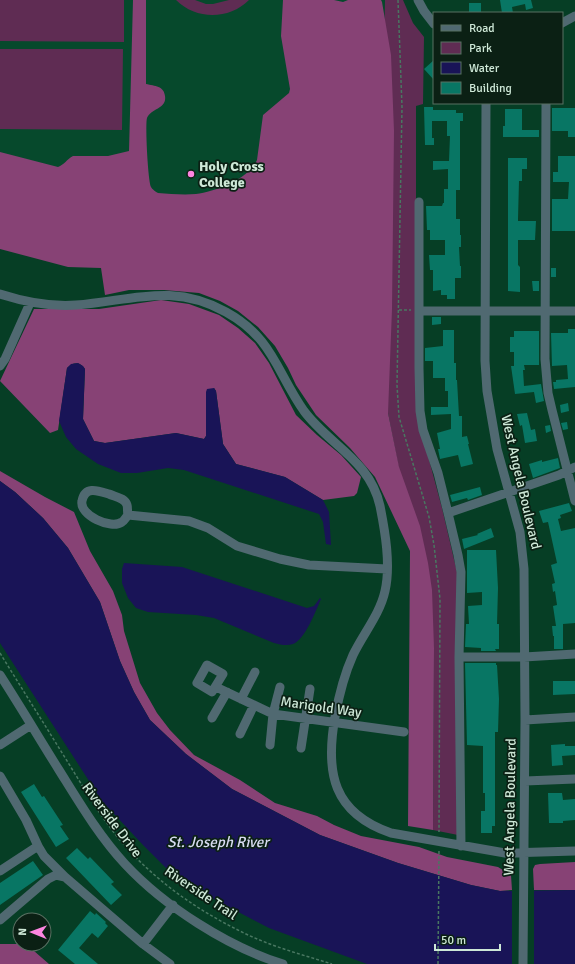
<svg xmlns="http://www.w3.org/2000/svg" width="575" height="964" font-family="Signika,sans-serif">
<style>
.built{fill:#06492c}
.green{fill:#5f2c53}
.forest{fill:#874275}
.water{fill:#191457}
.pier{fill:#063e25}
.building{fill:#087664}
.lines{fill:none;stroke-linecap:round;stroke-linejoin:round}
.path{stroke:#497761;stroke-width:1.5;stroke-dasharray:3 2;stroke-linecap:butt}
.minor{stroke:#506971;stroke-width:9}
.poi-dot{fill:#fe85e0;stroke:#0b2014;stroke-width:1.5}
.labels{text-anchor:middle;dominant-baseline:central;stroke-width:3.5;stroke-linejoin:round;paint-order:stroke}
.poi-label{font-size:14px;font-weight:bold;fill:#cee8d7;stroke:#0b2014;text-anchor:start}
.street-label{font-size:14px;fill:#cee8d7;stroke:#0b2014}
.water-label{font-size:15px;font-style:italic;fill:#d7dbf0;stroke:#0b2014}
</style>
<rect width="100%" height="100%" fill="#063e25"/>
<path class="built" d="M0,0H385L382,134L299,310L0,214Z"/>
<path class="green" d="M0,0H124V42L0,41Z
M176,0H195L206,4H213L229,0H249C229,20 196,20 176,0Z
M385,0H403L413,23L424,37L423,104L416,106V354L417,415L442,508L457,572L458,835L433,830L434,648L388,413L377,376Z
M0,49H123L122,130L0,129Z"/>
<path class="forest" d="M133,0H146V84C155,86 164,86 165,96C167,109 151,108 147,118C145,124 148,181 151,187C152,189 156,192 158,193C170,194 184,195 196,194C215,192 249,179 257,160L263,115L289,93L290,89L281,36L283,0H334L343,2L348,0H381L382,2L391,55L394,131L392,309L388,413L399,467L420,526L428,563L432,590L434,648L433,830L408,826L410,551L375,477L350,448L316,415L296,385L288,368L275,346L258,327L238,311L220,301L199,293L164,290H129L105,295L101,268L68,267L0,249V152L58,167C64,165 67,159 73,156H108L129,151Z
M161,300L189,304L219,315L238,328L255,343L269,363L296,415L317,435L341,455L361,477L357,493L354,496L323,500L285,477L236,464L223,444L216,391L214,388L206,436L204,439L176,433L105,443L94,441L83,419L85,369C80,361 73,362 67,368L58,430L50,433L0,381L34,309H99Z
M0,471L45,497L74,512L90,551L113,591L122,615L124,631L140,683L157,713L170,730L194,755L240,780L275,803L317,816L334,825L361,836L419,847L447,857L498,867L511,875L512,890L500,891L471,885L398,863L320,835L232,789L186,754L150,720L134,692L120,661L100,602L68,548L43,518L15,492L0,481Z
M575,862V890H534L533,869L535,865L540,864Z
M0,944H26L49,964H0Z"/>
<path class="water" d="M78,363L83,366L85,369L83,419L94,441L105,443L176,433L204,439L206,436V392L207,389L214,388L216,391L223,444L236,464L285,477L323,500L329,512L331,545L326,544L323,522L319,514L184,470L168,468L137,473H121L98,464L76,449L66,437L59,421L67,368L71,364Z
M0,481L15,492L43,518L68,548L100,602L120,661L134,692L150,720L186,754L232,789L320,835L398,863L471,885L500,891L575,890V964H367L269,928L179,881L143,845L102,801L0,643Z
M124,563L182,567L307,608L314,606L320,598L321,599C316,610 305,640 293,644C287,646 281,645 274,643L214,618L196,615L148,612L136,608L128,598L122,583V569Z"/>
<path class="pier" d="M512,888H534V964H512Z"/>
<path class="building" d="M500,0H531L533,8L526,10L525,4L512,7L513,13H502Z
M469,3H481V13H469Z
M434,60V80L424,69Z
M424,107H433V110H456V113H463V121H460V190H456V219H460V235H461V247H459L460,266H461V278H455V299H447V295H441V290L433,291V270H430L429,255H445V240H430V230H427L426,206H442L443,203H444V189H448V169L433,170V161H449L450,136H447V121H432V138H434V145H425Z
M552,108H575V137H568V131H552Z
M505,109H522V130H539V137H503V126H505Z
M558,156H575V231H552V199H568L569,182H553V172H558Z
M508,158H527V169H522V181H519L518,219V221H536L535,240H518V265L520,267V292L508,291Z
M551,268H556V277H551Z
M532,281H539V291H533Z
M432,317H441V324L432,325Z
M568,329H575V387L554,389L553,382H556V380L568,379L567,365L552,366L551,333H568Z
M443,330H454V363H456V380H457L459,416H462V437L467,436L469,444H468L473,464L461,467L458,455L440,459L438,449H440L437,433L451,429V414L431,415V407H448V391H445V378H433V361H425V348L443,346Z
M514,331H539V365H524L525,370H523L524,386L541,384L544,401L536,403L534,392L515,394L511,366H514V352H510V337H514Z
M568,403L569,411L561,413L560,405Z
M527,413L531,430L535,429L537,441L525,443L522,425L520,426L517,414Z
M567,422L568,429L563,430L561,423Z
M550,425L551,431L546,433L545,426Z
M558,458L560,468L533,478L529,464L542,460V462Z
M480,487L482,495L468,500L467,498L452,502L450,495Z
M569,503L572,511L560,515L561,518L558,519L561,531L575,528V623L563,624V649H554V636H553L552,626H556L553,606L557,605L555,591L553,592L552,584L555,583L551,565L557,563L548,522L543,523L539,511Z
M491,528L494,537L464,549L462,539L478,535L477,534Z
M467,550H496L498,588L497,624H499V649H495L496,651H481V648L465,647L466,624H469L468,606L482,605V592L467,593Z
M465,663H496V665H497L499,699L498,732H495V826H492V833H481V811H485V793H483V746L467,745Z
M553,681H575V694L553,695Z
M565,744V746H575V755L562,756L563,765L552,766L551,745Z
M34,784L42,797L44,796L63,825L60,826L69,839L56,847L21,792Z
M548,793H562L563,800L575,799V820L563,821V823H549Z
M77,848L88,859L90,857L114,882L111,884L122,895L111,905L66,858Z
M33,861L43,875L0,905V883Z
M90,911L95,915L96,913L106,922L105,923L108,926L98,938L92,933L79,948L98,964H75L58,950Z"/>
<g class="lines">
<path class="path" d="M398,0L402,107L397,385L399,417L429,517L434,545L440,599L439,832
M399,310H411
M0,653C24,692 48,730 72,769C87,793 101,817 119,839C151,877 192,907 236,929C266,945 300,954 332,964
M438,964L439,850"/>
<path class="minor" d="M418,0L424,11L434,24
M562,23L575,16
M486,103L485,361L487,391L497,449L520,532L524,569L525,720L523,964
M546,103L545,359L548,393L552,410L575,501
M419,202V368L420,411L423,430L438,473L448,513L458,555L461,572L459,657L461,846
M0,294C25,302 49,307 76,305C131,301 172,282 226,312C273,338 276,371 304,411C329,445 370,460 380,506C385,531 391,565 385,591C380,614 363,634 353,655C344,675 339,695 335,717C325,773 333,813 391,833L505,853L575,851
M419,311H575
M0,366L5,359L30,303
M448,513L559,475L575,467
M128,515C126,517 124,521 122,522C111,530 79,515 82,501C85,485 99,491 109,494C116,497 125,498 127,505C128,508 127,512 128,515L189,521L208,528L237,546L280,559L309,565L387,569
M459,657H524L575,654
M207,665L223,674L212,692L197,683Z
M0,675C20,706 39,738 59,770C79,802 99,836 125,864C164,906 228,947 283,964
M216,687L273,714L404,732
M241,699L255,672
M212,718L227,692
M525,720L575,717
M240,734L254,705
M0,745L31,725
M270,745L273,714L280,687
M301,748L310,689
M0,776L26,820L38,846L0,871
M525,781L575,779
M38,846L44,856L65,877
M0,920L48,879L56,875L65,877L143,944L173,905
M143,944L170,964"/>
</g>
<circle class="poi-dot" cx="191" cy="174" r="4"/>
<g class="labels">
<g class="poi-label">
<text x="199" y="166">Holy Cross<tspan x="199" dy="16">College</tspan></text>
</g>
<g class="street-label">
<text transform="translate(521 482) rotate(77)">West Angela Boulevard</text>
<text transform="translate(321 707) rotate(8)">Marigold Way</text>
<text transform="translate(510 807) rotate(-89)">West Angela Boulevard</text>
<text transform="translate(112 820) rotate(53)">Riverside Drive</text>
<text transform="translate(201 893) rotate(34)">Riverside Trail</text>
</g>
<g class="water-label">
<text x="218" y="842">St. Joseph River</text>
</g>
</g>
<rect x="433" y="12" width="130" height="92" fill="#0b2014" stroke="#597062"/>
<rect x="441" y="25" width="20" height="6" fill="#506971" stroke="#597062"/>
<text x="469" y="32" font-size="12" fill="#cee8d7">Road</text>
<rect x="441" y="42" width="20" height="12" fill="#5f2c53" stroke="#597062"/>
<text x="469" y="52" font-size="12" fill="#cee8d7">Park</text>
<rect x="441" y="62" width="20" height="12" fill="#191457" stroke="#597062"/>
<text x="469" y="72" font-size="12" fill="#cee8d7">Water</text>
<rect x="441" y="82" width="20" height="12" fill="#087664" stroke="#597062"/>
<text x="469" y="92" font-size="12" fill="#cee8d7">Building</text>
<g transform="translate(32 932) rotate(271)"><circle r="19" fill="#0b2014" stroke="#597062"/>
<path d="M0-3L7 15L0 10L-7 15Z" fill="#fe85e0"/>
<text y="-6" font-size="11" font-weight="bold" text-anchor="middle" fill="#cee8d7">N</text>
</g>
<path d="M435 944v6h65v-6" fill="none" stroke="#cee8d7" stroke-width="2"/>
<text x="441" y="944" font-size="12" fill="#cee8d7" stroke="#0b2014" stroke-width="3" paint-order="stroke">50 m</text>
</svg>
